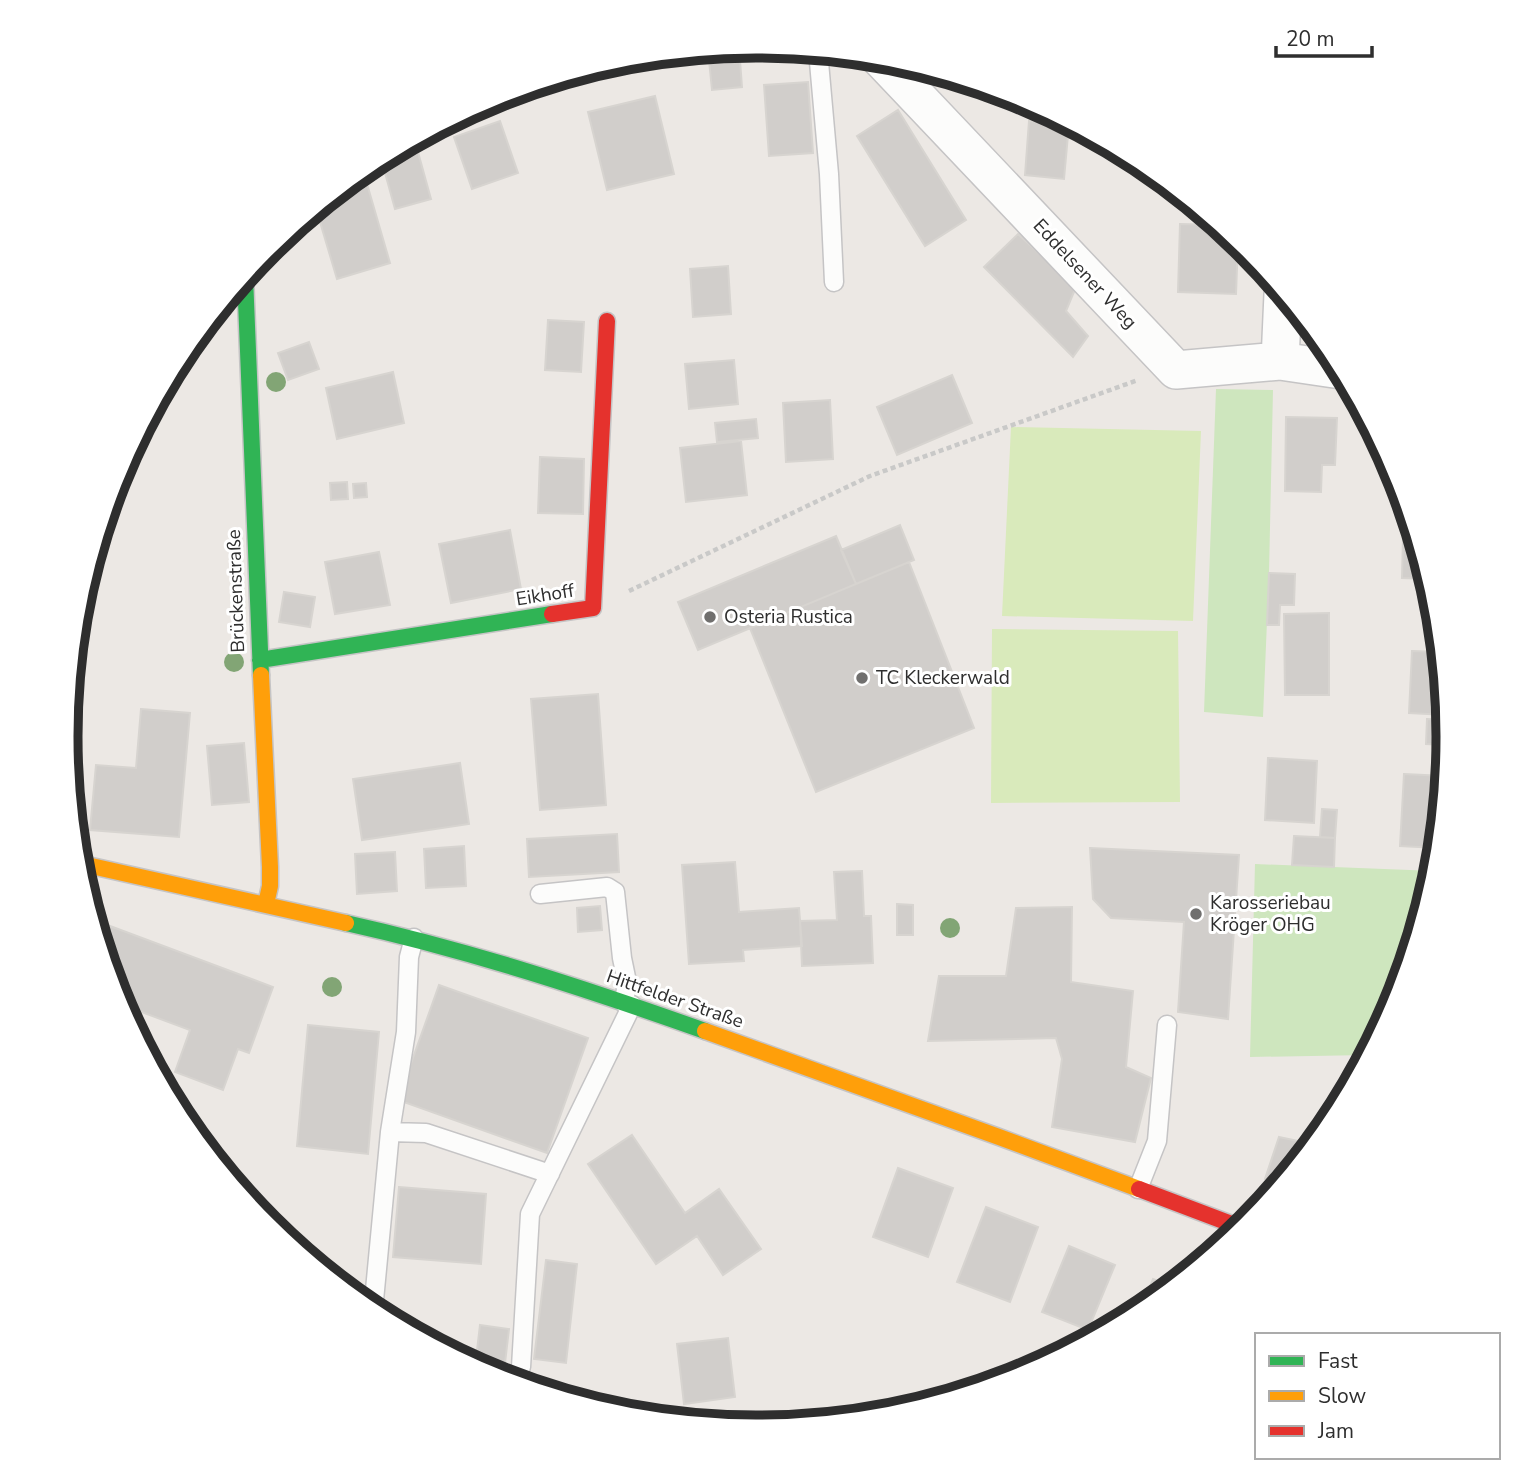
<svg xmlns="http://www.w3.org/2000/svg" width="1514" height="1473" font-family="'Nunito Sans',sans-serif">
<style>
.green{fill:#cee6be}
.pitch{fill:#d9eabb}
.building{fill:#d1cecb;stroke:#d7d4d0;stroke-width:2}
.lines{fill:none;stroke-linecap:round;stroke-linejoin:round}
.lane-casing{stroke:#c5c4c5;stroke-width:21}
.street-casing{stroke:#c5c4c5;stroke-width:40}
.fast-casing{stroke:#c5c4c5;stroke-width:19}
.slow-casing{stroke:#c5c4c5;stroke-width:19}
.jam-casing{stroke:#c5c4c5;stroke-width:19}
.path{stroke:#c9c9c8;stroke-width:4.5;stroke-dasharray:5 3.5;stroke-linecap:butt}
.lane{stroke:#fcfcfb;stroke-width:18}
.street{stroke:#fcfcfb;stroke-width:37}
.fast{stroke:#30b455;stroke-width:16}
.slow{stroke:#ff9f0a;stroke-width:16}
.jam{stroke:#e5322d;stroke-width:16}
.tree{fill:#82a575}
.poi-dot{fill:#706f6e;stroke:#fff;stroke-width:2.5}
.labels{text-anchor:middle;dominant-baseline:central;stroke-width:6;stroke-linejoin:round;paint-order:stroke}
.street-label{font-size:19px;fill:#2e2e2e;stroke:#fff}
.poi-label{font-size:19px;fill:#2e2e2e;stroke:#fff;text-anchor:start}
.rim{fill:none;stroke:#2e2e2e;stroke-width:9}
</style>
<rect width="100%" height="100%" fill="#ece8e4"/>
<path class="green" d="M1216,389L1273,390L1269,573L1263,717L1204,712Z
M1255,864L1435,871L1395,1001L1367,1055L1250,1057Z"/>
<path class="pitch" d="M1011,427L1201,431L1193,621L1002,616Z
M992,629L1178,631L1180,802L991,803Z"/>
<path class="building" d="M739,47L742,87L712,90L708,50Z
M808,82L813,153L769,156L764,85Z
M655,96L674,174L607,190L588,112Z
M898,110L966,220L925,246L857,136Z
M500,121L518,173L472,189L454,137Z
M1029,121L1069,124L1064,179L1025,175Z
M418,152L431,199L395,209L382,162Z
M365,177L390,263L337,279L320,222L310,224L308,215L350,181Z
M1180,224L1218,225L1238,241L1236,294L1178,292Z
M1018,234L1076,287L1066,311L1088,336L1073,357L984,267Z
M728,266L731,314L693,317L690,269Z
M548,320L584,322L581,372L545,370Z
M309,342L319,369L288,380L278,353Z
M734,360L738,404L689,409L685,364Z
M393,372L404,423L337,439L326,388Z
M952,375L972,423L897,455L877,407Z
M830,400L833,459L786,462L783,403Z
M1286,417L1337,418L1335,465H1322L1321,492L1285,491Z
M756,419L758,438L717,442L715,423Z
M142,428L106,547L97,544L119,472Z
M741,441L747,495L686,502L680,448Z
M540,457L584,459L583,514L538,513Z
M347,482L348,499L331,500L330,483Z
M366,483L367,497L354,498L353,484Z
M900,525L914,560L856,584L841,550Z
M510,530L521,589L451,603L439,544Z
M836,536L856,584L698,650L678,602Z
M1403,537H1415L1428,579L1402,578Z
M379,552L390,605L335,614L325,562Z
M909,562L974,728L816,792L750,628Z
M1269,573L1295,574L1294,605H1280L1279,625H1267Z
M284,592L315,597L310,627L279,622Z
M1329,613V695H1285L1284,614Z
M1412,651L1440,652L1446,715L1409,713Z
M598,694L606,805L540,810L531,699Z
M141,709L190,713L179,837L90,830L96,765L136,768Z
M1427,719L1446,720L1447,745L1426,744Z
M244,743L249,802L212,805L207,746Z
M1268,758L1317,761L1314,823L1265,820Z
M460,763L469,824L362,840L353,779Z
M1404,774L1444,776L1437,848L1400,846Z
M1322,809L1337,810L1335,838L1320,837Z
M617,834L619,872L529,877L527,839Z
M1294,836L1335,838L1334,867L1292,865Z
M464,846L466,886L426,888L424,849Z
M1090,848L1239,855L1228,1019L1178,1012L1184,922L1111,918L1093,899Z
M395,852L397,891L357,894L355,854Z
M735,862L739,912L799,908L802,946L743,950L744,961L689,964L682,865Z
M862,871L864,916H871L873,963L802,966L800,921L837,920L834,872Z
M897,904L913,905V935H897Z
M600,906L602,930L578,932L577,908Z
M1072,907L1071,982L1133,991L1126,1067L1151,1078L1135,1142L1052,1127L1062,1059L1056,1038L928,1041L939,976H1006L1016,908Z
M94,920L273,987L249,1053L238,1049L223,1090L175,1072L190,1030L120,1004Z
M439,985L588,1038L547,1153L398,1100Z
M308,1025L379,1032L368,1154L297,1146Z
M1333,1107L1338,1109L1331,1121L1321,1133Z
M632,1135L685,1213L719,1189L761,1249L723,1275L697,1236L656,1264L588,1164Z
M1279,1137L1312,1144L1279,1184L1265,1179Z
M898,1168L953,1188L928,1257L873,1237Z
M399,1187L486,1194L481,1264L393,1257Z
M986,1207L1038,1227L1010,1302L957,1282Z
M1069,1246L1115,1265L1088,1330L1042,1312Z
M546,1260L577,1264L566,1363L534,1359Z
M1153,1279L1171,1286L1140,1311Z
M480,1325L509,1329L505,1363L476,1359Z
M728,1338L735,1397L684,1404L677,1344Z"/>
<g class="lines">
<g class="lane-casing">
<path id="lane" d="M818,51L829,174L834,282
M540,894L607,887L615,892L622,958L627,982L624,1003
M390,1132L426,1133L550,1174
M1138,1189L1157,1141L1167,1025
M373,1311L390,1132L406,1032L409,957L414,938
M521,1367L530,1214L632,1005"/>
</g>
<g class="street-casing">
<path id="street" d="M880,58L1176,370L1280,361L1341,370
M1280,361L1283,294"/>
</g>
<g class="fast-casing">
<path id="fast" d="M245,276L261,675
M260,660L552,614
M346,923C468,950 587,989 705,1031"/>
</g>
<g class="slow-casing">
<path id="slow" d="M261,675L270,867V886L266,904
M78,863L346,923
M705,1031L999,1137L1139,1189"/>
</g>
<g class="jam-casing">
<path id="jam" d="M552,614L593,608L607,321
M1139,1189L1242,1228"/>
</g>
<path class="path" d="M629,591L870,476L1138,380"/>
<use href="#lane" class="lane"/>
<use href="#street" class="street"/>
<use href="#fast" class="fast"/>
<use href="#slow" class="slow"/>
<use href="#jam" class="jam"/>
</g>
<g class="tree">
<circle cx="276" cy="382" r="10"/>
<circle cx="234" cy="662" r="10"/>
<circle cx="950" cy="928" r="10"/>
<circle cx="332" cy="987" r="10"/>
</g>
<g class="poi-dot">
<circle cx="710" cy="617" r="7"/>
<circle cx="862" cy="678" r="7"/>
<circle cx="1196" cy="914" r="7"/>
</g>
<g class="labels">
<g class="street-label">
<text transform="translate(1085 274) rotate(47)">Eddelsener Weg</text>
<text transform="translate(236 591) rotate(-92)">Brückenstraße</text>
<text transform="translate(545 595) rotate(-9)">Eikhoff</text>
<text transform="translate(675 999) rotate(19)">Hittfelder Straße</text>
</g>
<g class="poi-label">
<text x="724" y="617">Osteria Rustica</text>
<text x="876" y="678">TC Kleckerwald</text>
<text x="1210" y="903">Karosseriebau<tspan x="1210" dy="22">Kröger OHG</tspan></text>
</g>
</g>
<path d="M0 0H1514V1473H0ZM756 58H758A678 678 0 0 1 1436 736V737A678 678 0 0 1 758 1415H756A678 678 0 0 1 78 737V736A678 678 0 0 1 756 58Z" fill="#fff" fill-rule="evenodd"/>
<path class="rim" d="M756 58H758A678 678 0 0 1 1436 736V737A678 678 0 0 1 758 1415H756A678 678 0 0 1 78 737V736A678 678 0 0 1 756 58Z"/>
<rect x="1255" y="1333" width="245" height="126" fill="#ffffff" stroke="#ababab" stroke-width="2"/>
<rect x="1269" y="1356" width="35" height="10" fill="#30b455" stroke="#ababab" stroke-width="2"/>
<text x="1318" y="1368" font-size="21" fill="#2e2e2e">Fast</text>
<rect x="1269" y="1391" width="35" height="10" fill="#ff9f0a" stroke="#ababab" stroke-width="2"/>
<text x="1318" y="1403" font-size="21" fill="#2e2e2e">Slow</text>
<rect x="1269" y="1426" width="35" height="10" fill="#e5322d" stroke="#ababab" stroke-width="2"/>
<text x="1318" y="1438" font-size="21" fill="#2e2e2e">Jam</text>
<path d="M1276 46v10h96v-10" fill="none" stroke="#2e2e2e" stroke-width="3.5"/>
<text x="1286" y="46" font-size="21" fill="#2e2e2e" stroke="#ffffff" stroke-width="5" paint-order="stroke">20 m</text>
</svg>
